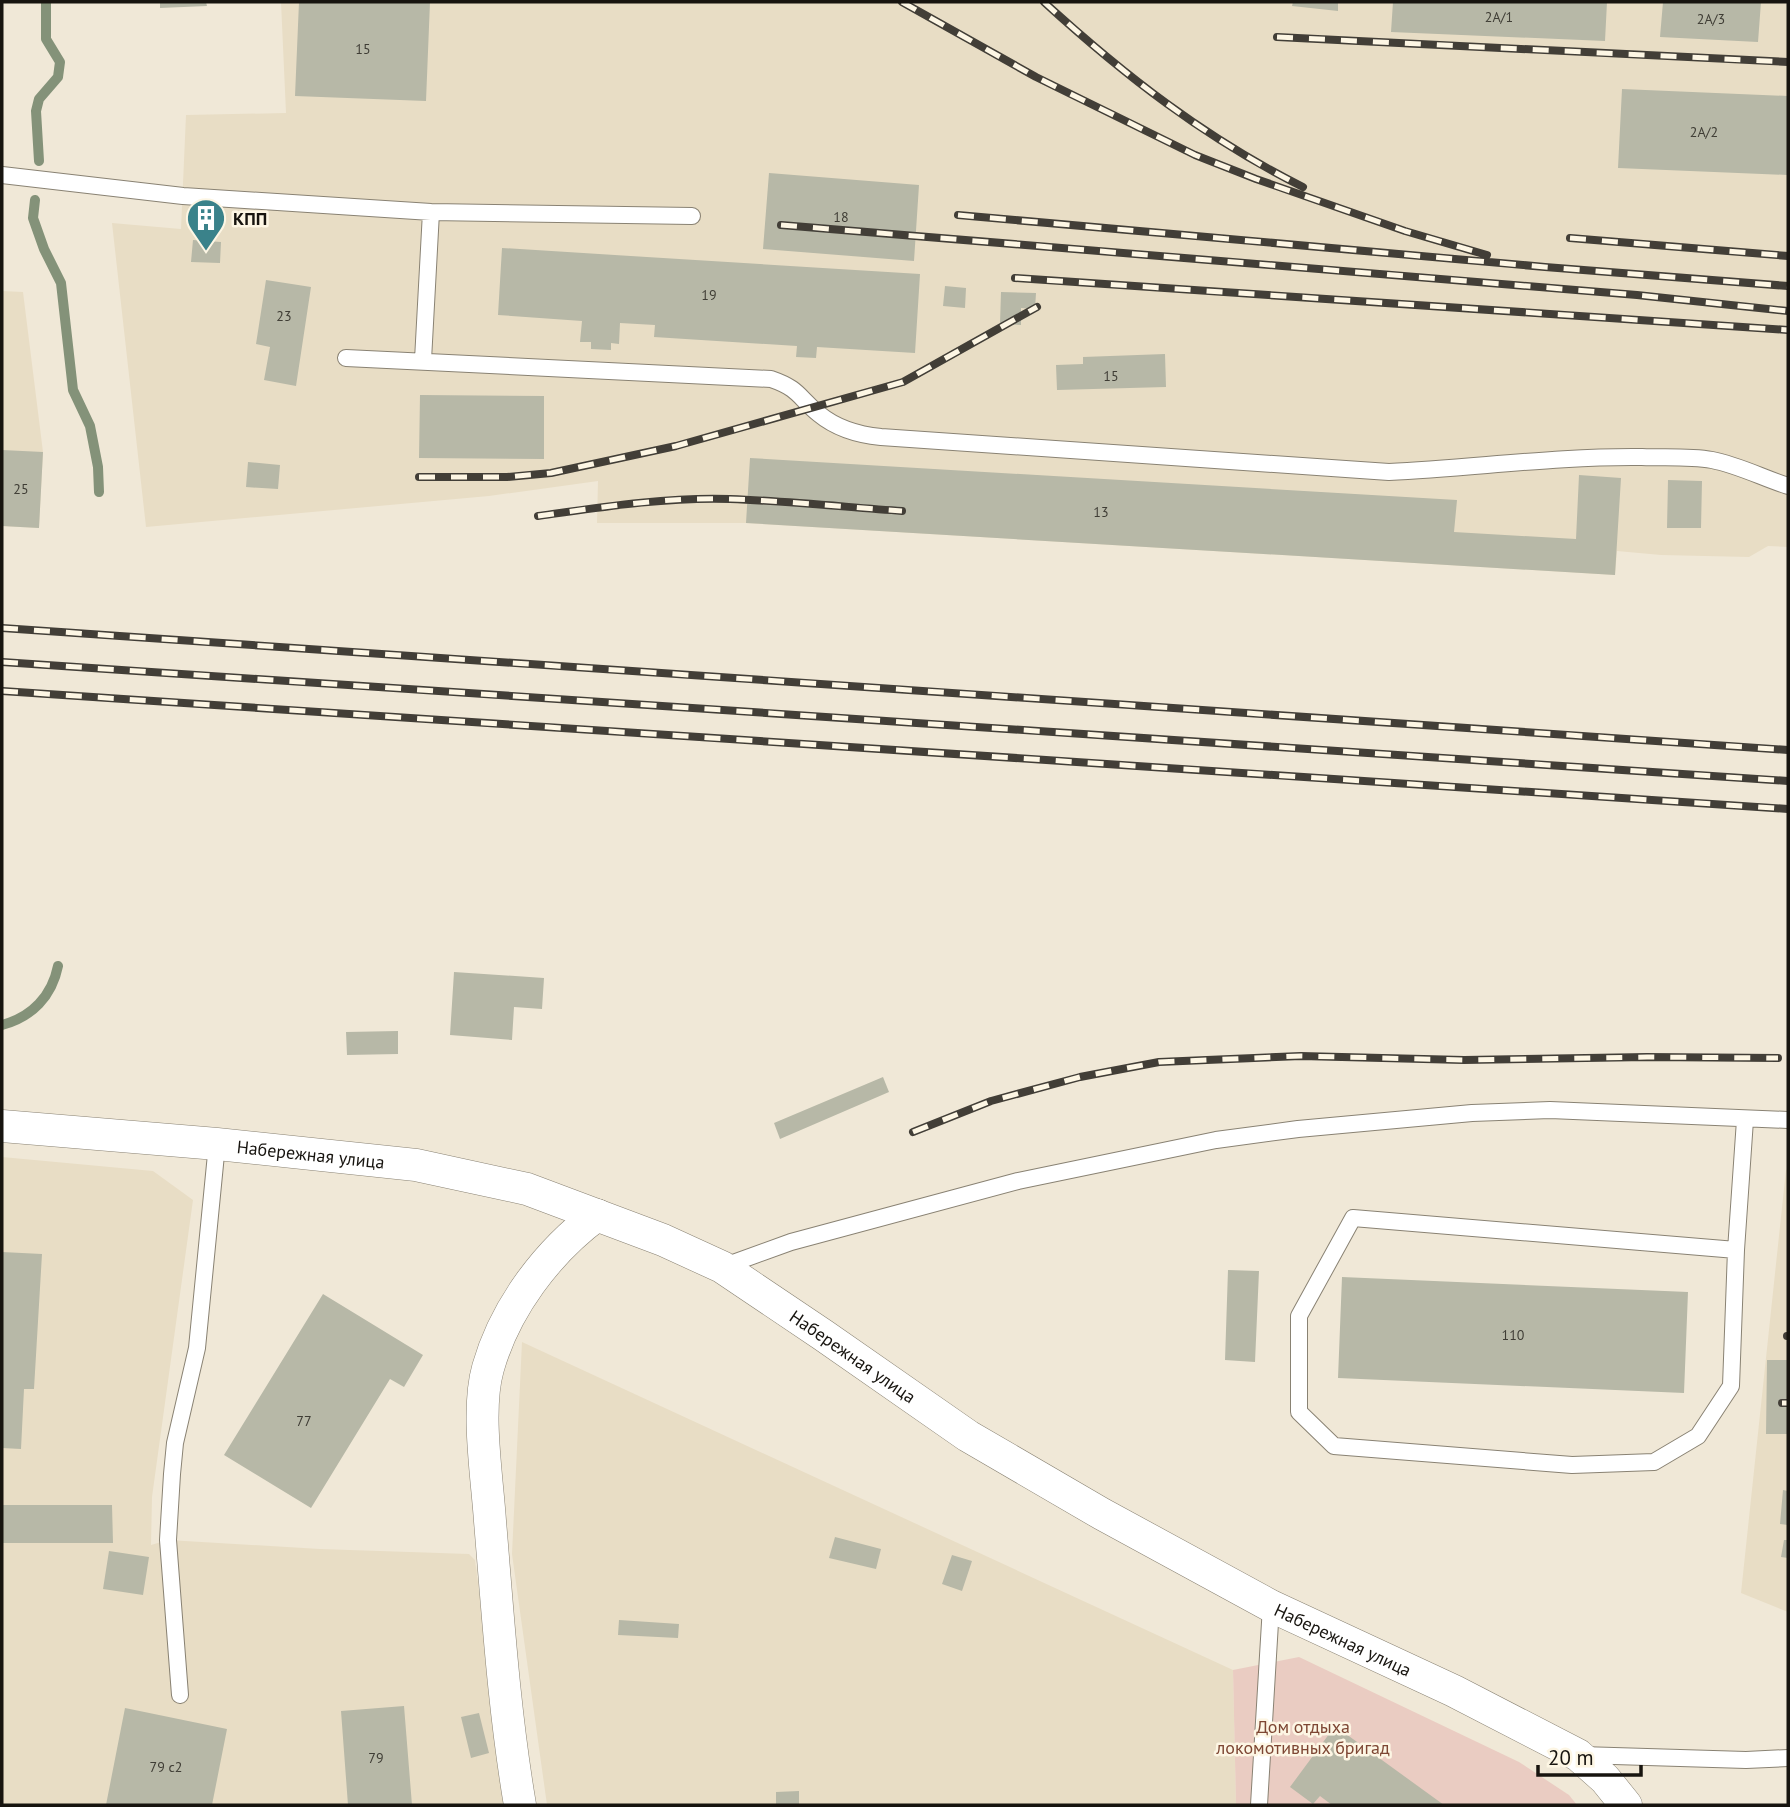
<svg xmlns="http://www.w3.org/2000/svg" width="1790" height="1807" font-family="'PT Sans',sans-serif">
<style>
.built{fill:#e8ddc5}
.green{fill:#eaccc2}
.lines{fill:none;stroke-linecap:round;stroke-linejoin:round}
.stream{stroke:#849279;stroke-width:10}
.building{fill:#b7b8a7}
.service-casing{stroke:#898273;stroke-width:18}
.minor-casing{stroke:#898273;stroke-width:33}
.service{stroke:#fff;stroke-width:16}
.minor{stroke:#fff;stroke-width:32}
.rail-casing{stroke:#423e37;stroke-width:8}
.rail{stroke:#fdf6e4;stroke-width:5;stroke-dasharray:16;stroke-linecap:butt}
.labels{text-anchor:middle;dominant-baseline:central;stroke-width:5;stroke-linejoin:round;paint-order:stroke}
.number-label{font-size:14px;fill:#3f3d35}
.poi-label{font-size:18px;font-weight:bold;fill:#17140f;stroke:#fdf6e4;text-anchor:start}
.street-label{font-size:18px;fill:#17140f;stroke:#fdf6e4}
.park-label{font-size:18px;fill:#7d4633;stroke:#fdf6e4}
</style>
<rect width="100%" height="100%" fill="#f0e8d7"/>
<path class="built" d="M281,2H1788V547L1768,546L1749,557L1661,555L1617,551L1615,575L746,523H597L598,481L489,496L146,527L112,223L181,229L186,115L286,113Z
M2,291L23,292L43,452L39,528L2,526Z
M2,1157L153,1171L193,1200L152,1497L151,1545L168,1540L320,1549L469,1554L475,1560L507,1805H2Z
M1788,1169V1612L1741,1593L1786,1170Z
M522,1342L1233,1670L1236,1805H547L512,1554Z"/>
<path class="green" d="M1299,1657L1519,1762L1569,1795L1577,1805H1236L1233,1670Z"/>
<g class="lines">
<path class="stream" d="M39,161L36,111L39,99L58,77L60,62L46,39V2
M35,200L33,218L44,249L61,283L73,390L90,426L98,467L99,492
M2,1025C32,1017 52,996 58,966"/>
</g>
<path class="building" d="M160,2H206L207,6L160,8Z
M299,2H430L426,101L295,96Z
M1293,2H1338V11L1292,6Z
M1393,2H1607L1605,41L1391,32Z
M1663,2H1761L1758,42L1660,37Z
M1622,89L1788,96V175L1618,168Z
M769,173L919,185L914,261L763,249Z
M193,240L221,242L220,263L191,262Z
M502,248L920,274L915,353L817,347L816,358L796,357L797,346L654,337L655,325L620,323L619,344L611,343V350L591,349V342H580L582,321L498,315Z
M266,280L311,287L296,386L264,380L270,347L256,344Z
M945,286L966,288L965,308L943,306Z
M1001,292L1036,293L1035,309L1021,308V325L1000,324Z
M1165,354L1166,387L1057,390L1056,365L1083,364V357Z
M420,395L544,396V459L419,458Z
M2,450L43,452L39,528L2,526Z
M750,458L1457,500L1454,532L1576,539L1579,475L1621,478L1615,575L746,523Z
M248,462L280,465L278,489L246,487Z
M1668,480L1702,481L1701,528H1667Z
M454,972L544,978L542,1009L514,1007L512,1040L450,1035Z
M398,1031V1054L347,1055L346,1032Z
M883,1077L889,1092L780,1139L774,1123Z
M2,1252L42,1254L34,1389H24L21,1449L2,1448Z
M1228,1270L1259,1271L1255,1362L1225,1360Z
M1342,1277L1688,1292L1684,1393L1338,1378Z
M323,1294L423,1355L404,1387L390,1379L311,1508L224,1455Z
M1767,1360H1788V1434H1766Z
M1783,1490L1788,1491V1525L1780,1524Z
M2,1505H112L113,1543H2Z
M835,1537L881,1549L876,1569L829,1558Z
M1784,1540H1788V1558L1781,1557Z
M109,1551L149,1557L143,1595L103,1589Z
M952,1555L972,1561L962,1591L942,1584Z
M619,1620L679,1624L678,1638L618,1635Z
M404,1706L412,1805H348L341,1711Z
M125,1708L227,1729L212,1805H106Z
M479,1713L489,1753L471,1758L461,1717Z
M1335,1726L1444,1805H1332L1320,1796L1313,1804L1290,1787Z
M799,1791V1805H776V1792Z"/>
<g class="lines">
<g class="service-casing">
<path id="service" d="M2,175L183,196L431,212L692,216
M346,358L771,379C800,389 798,397 819,414C836,428 860,435 881,437L1389,472C1475,468 1556,456 1642,457C1665,458 1689,456 1712,460C1738,465 1763,478 1788,486
M423,360L431,212
M1736,1250L1353,1218L1299,1316V1412L1334,1446L1572,1465L1654,1462L1698,1436L1731,1386L1736,1250L1745,1120
M722,1267L791,1242L1018,1181L1216,1140L1298,1129L1472,1113L1550,1110L1788,1120
M180,1695L168,1540L172,1474L175,1443L197,1348L217,1144
M1581,1755L1746,1760L1788,1758
M1259,1805L1271,1606"/>
</g>
<g class="minor-casing">
<g id="minor">
<path id="s1" d="M2,1126L217,1144L416,1165L527,1189L663,1240L722,1267L823,1335L968,1436L1102,1514L1271,1606L1454,1691L1578,1755L1605,1779L1626,1805"/>
<path d="M520,1805C504,1711 498,1616 490,1521C487,1476 476,1410 488,1368C505,1308 547,1252 597,1215"/>
</g>
</g>
<use href="#service" class="service"/>
<use href="#minor" class="minor"/>
<g class="rail-casing">
<path id="rail" d="M902,2L1036,77L1195,155L1256,179L1405,231L1487,255
M1044,2C1124,75 1205,138 1303,187
M1277,37L1788,62
M958,215L1545,267L1788,286
M781,225L1637,295L1788,311
M1570,238L1788,256
M1015,278L1788,330
M419,477H507L551,473L676,446L903,382L1037,307
M538,516C602,507 666,497 730,499C787,501 845,507 902,511
M2,628L1788,750
M2,662L1788,781
M2,691L1788,809
M913,1132L991,1101L1080,1077L1159,1062L1301,1056L1464,1060L1647,1057L1778,1058
M1787,1336H1788
M1782,1403H1788"/>
</g>
<use href="#rail" class="rail"/>
</g>
<defs>
<g id="building-pin" transform="scale(2.0125)"><path d="M0 17L-7.5 6A9.5 9.5 0 1 1 7.5 6Z" fill="#3a828a" stroke="#fdf6e4"/><path d="M-4-6H4V6H1V3H-1V6H-4ZM-2.5-4.3h1.7v1.8h-1.7ZM.8-4.3h1.7v1.8H.8ZM-2.5-1h1.7V.8h-1.7ZM.8-1h1.7V.8H.8Z" fill="#fff"/></g>
</defs>
<g fill-rule="evenodd">
<use href="#building-pin" x="206" y="218"/>
</g>
<g class="labels">
<g class="number-label">
<text x="1499" y="17">2А/1</text>
<text x="1711" y="19">2А/3</text>
<text x="363" y="49">15</text>
<text x="1704" y="132">2А/2</text>
<text x="841" y="217">18</text>
<text x="709" y="295">19</text>
<text x="284" y="316">23</text>
<text x="1111" y="376">15</text>
<text x="21" y="489">25</text>
<text x="1101" y="512">13</text>
<text x="1513" y="1335">110</text>
<text x="304" y="1421">77</text>
<text x="376" y="1758">79</text>
<text x="166" y="1767">79 с2</text>
</g>
<g class="poi-label">
<text x="233" y="218">КПП</text>
</g>
<g class="street-label">
<text stroke="none"><textPath href="#s1" startOffset="310">Набережная улица</textPath></text>
<text stroke="none"><textPath href="#s1" startOffset="898">Набережная улица</textPath></text>
<text stroke="none"><textPath href="#s1" startOffset="1465">Набережная улица</textPath></text>
</g>
<g class="park-label">
<text x="1303" y="1726">Дом отдыха<tspan x="1303" dy="21">локомотивных бригад</tspan></text>
</g>
</g>
<rect width="1790" height="1807" fill="none" stroke="#17140f" stroke-width="7"/>
<path d="M1538 1765v10h103v-10" fill="none" stroke="#17140f" stroke-width="3.5"/>
<text x="1548" y="1765" font-size="21" fill="#17140f" stroke="#fdf6e4" stroke-width="5" paint-order="stroke">20 m</text>
</svg>
